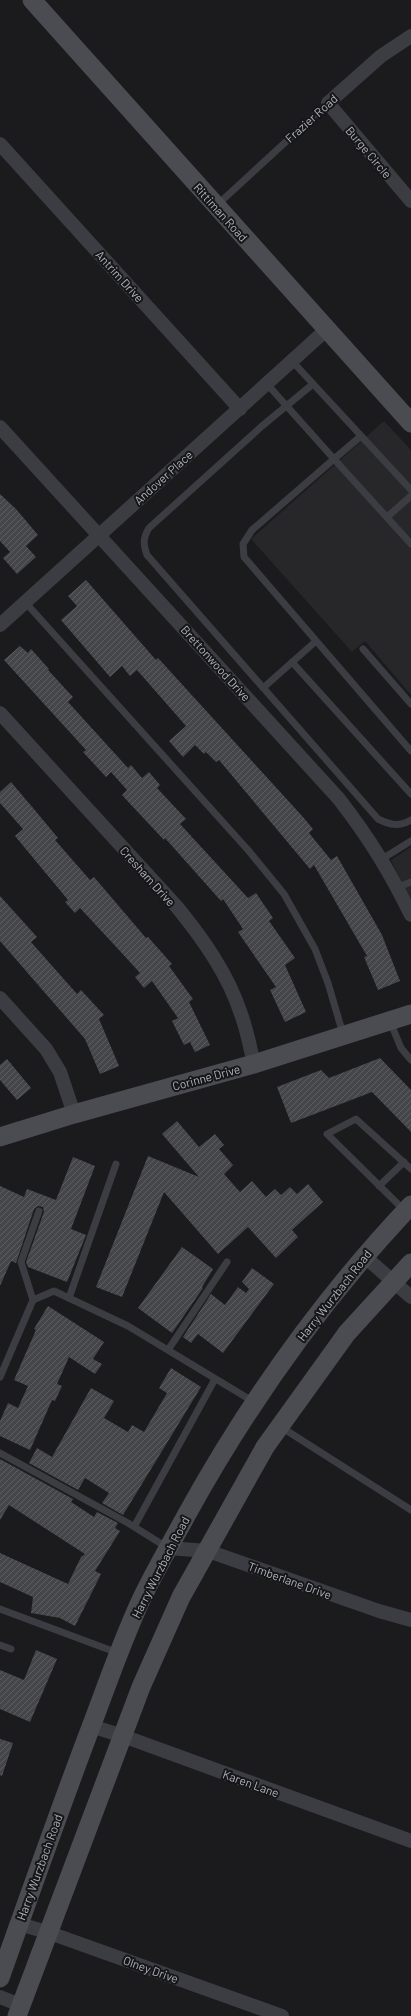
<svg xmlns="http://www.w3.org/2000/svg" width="411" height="2016" font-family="Barlow,sans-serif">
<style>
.built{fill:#27272a}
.building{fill:url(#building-hatch)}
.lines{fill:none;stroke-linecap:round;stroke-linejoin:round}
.lane{stroke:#3c3d42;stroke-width:7}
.street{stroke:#3c3d42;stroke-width:14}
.secondary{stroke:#4a4c52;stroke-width:19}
.labels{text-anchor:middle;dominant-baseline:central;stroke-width:4;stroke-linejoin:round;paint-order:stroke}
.street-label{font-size:12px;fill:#aeb2bc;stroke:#161618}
</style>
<defs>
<pattern id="building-hatch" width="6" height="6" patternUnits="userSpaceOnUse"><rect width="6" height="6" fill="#45464a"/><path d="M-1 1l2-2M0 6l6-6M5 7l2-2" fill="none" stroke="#5d5e62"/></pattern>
</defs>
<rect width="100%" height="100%" fill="#1b1b1d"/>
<path class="built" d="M384,421L411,450V695L365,641L352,652L251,539Z
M411,847V901L391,860Z"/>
<path class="building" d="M0,494L16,509L38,535L26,546L36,557L17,574L3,558L10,552L0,541Z
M86,580L156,660L158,658L303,817L313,829L309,833L331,860L337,856L382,935L400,981L378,990L364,957L367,956L314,865L310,869L219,760L216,762L206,752L204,754L195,745L183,757L169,741L186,726L137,670L130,676L122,666L110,677L61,620L77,606L68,596Z
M20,646L28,653L31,649L49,669L48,670L73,697L68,702L128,768L131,765L142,778L149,772L160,785L157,788L186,819L180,824L248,898L256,893L273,918L269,921L295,958L285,965L306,1012L285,1022L270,990L276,987L238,932L243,929L223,899L221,901L165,838L164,840L134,808L122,795L127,790L111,772L106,777L83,752L86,750L4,660Z
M11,782L33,808L58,838L55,840L90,880L94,877L146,938L148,937L172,964L169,966L193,999L189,1002L210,1045L195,1052L190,1042L184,1045L172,1021L178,1018L152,981L144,988L135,977L140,973L119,950L80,908L75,913L65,902L68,900L15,836L23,829L0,803V792Z
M0,896L37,937L31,942L77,994L81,990L104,1015L99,1019L119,1066L100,1074L85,1039L0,941Z
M380,1058L411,1090V1132L372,1092L291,1123L277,1087L321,1070L329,1078Z
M7,1059L31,1088L17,1100L0,1080V1065Z
M177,1121L199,1147L215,1134L224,1145L219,1149L233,1165L224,1174L240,1192L252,1181L266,1197L275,1189L281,1195L290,1187L297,1194L308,1184L323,1202L292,1230L298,1237L276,1258L248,1227L218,1254L164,1192L122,1297L96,1287L148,1156L199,1177L162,1134Z
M73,1157L95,1166L71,1229L86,1235L67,1282L28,1267L26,1262L44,1212L43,1207L38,1206L34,1209L16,1263L11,1261L0,1286V1186L24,1197L27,1189L56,1200Z
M182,1247L213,1269L202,1287L203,1288L172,1333L138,1308Z
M252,1268L274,1284L223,1353L198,1334L191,1343L183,1337L211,1294L225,1305L238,1287L246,1293L249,1289L242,1282Z
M48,1306L104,1342L93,1359L102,1364L95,1374L69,1357L57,1384L62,1386L55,1401L52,1400L30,1450L0,1436V1421L8,1403L18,1408L28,1386L14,1380L36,1330L34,1329Z
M171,1368L201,1387L123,1515L102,1503L109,1493L85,1478L78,1490L29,1463L37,1448L52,1457L91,1388L114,1401L104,1418L128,1432L132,1425L144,1432L167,1393L159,1388Z
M0,1459L73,1499L71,1502L94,1517L97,1512L118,1523L115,1528L120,1531L95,1571L101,1574L75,1626L60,1618L31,1613L33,1597L0,1582V1553L68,1584L81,1557L85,1554L9,1505L0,1520Z
M36,1650L57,1659L30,1722L0,1709V1670L24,1680Z
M0,1739L13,1743L2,1776L0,1775Z"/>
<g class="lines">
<path class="lane" d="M216,206L328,103
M292,361L411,490
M267,384L334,459L252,530L243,544L244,557L411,751
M313,384L262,426L149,528C143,538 143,544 147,555L378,819C390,825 399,827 411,820
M361,436L334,459L411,544
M387,517L411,496
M25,602L248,850L284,894L315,949L328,983L343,1034
M363,649L411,704
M292,662L411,794
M263,688L316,641
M382,859L411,841
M398,887L411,882
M390,1021L401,1048L411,1060
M379,1186L404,1162
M405,1211L327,1134L356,1119L411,1169
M69,1298L116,1164
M33,1300L54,1291L128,1326L254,1402
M168,1350L227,1262
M0,1377L33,1300L21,1262L39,1211
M281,1427L411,1510
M0,1453L128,1523L168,1548
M134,1527L215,1379
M0,1609L118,1653
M0,1645L11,1649"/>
<path class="street" d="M411,36L381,56L328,103L411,201
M0,144L240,409
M0,427L339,799C369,838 389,870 411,915
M0,625L326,330
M0,713L177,907C203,939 228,974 241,1014C247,1030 250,1047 254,1064
M0,998L46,1049L60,1072L74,1114
M364,1256L411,1297
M168,1548L208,1551L379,1611L411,1620
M91,1726L123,1736L411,1841
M19,1924L47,1932L282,2016
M0,1997L20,2005"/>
<path class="secondary" d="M32,0L411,423
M0,1137L74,1114L254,1064L411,1014
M0,1978C29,1896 58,1814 89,1732C106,1688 121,1643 141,1600C155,1570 172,1542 187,1514C249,1402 323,1298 411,1205
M17,2016L141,1687L181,1597L265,1447L347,1333L411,1263"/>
</g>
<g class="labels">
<g class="street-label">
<text transform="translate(311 118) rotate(-42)">Frazier Road</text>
<text transform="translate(369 152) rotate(50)">Burge Circle</text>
<text transform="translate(221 212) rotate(48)">Rittiman Road</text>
<text transform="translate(120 276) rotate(48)">Antrim Drive</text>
<text transform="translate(163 477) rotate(-42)">Andover Place</text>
<text transform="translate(216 663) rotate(48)">Brettonwood Drive</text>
<text transform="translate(148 876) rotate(48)">Cresham Drive</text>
<text transform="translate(206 1077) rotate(-15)">Corinne Drive</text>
<text transform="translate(334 1295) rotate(-52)">Harry Wurzbach Road</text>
<text transform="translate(160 1567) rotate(-63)">Harry Wurzbach Road</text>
<text transform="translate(290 1580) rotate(20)">Timberlane Drive</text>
<text transform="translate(251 1783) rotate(20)">Karen Lane</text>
<text transform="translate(39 1867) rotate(-70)">Harry Wurzbach Road</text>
<text transform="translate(151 1969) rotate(20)">Olney Drive</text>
</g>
</g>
</svg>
